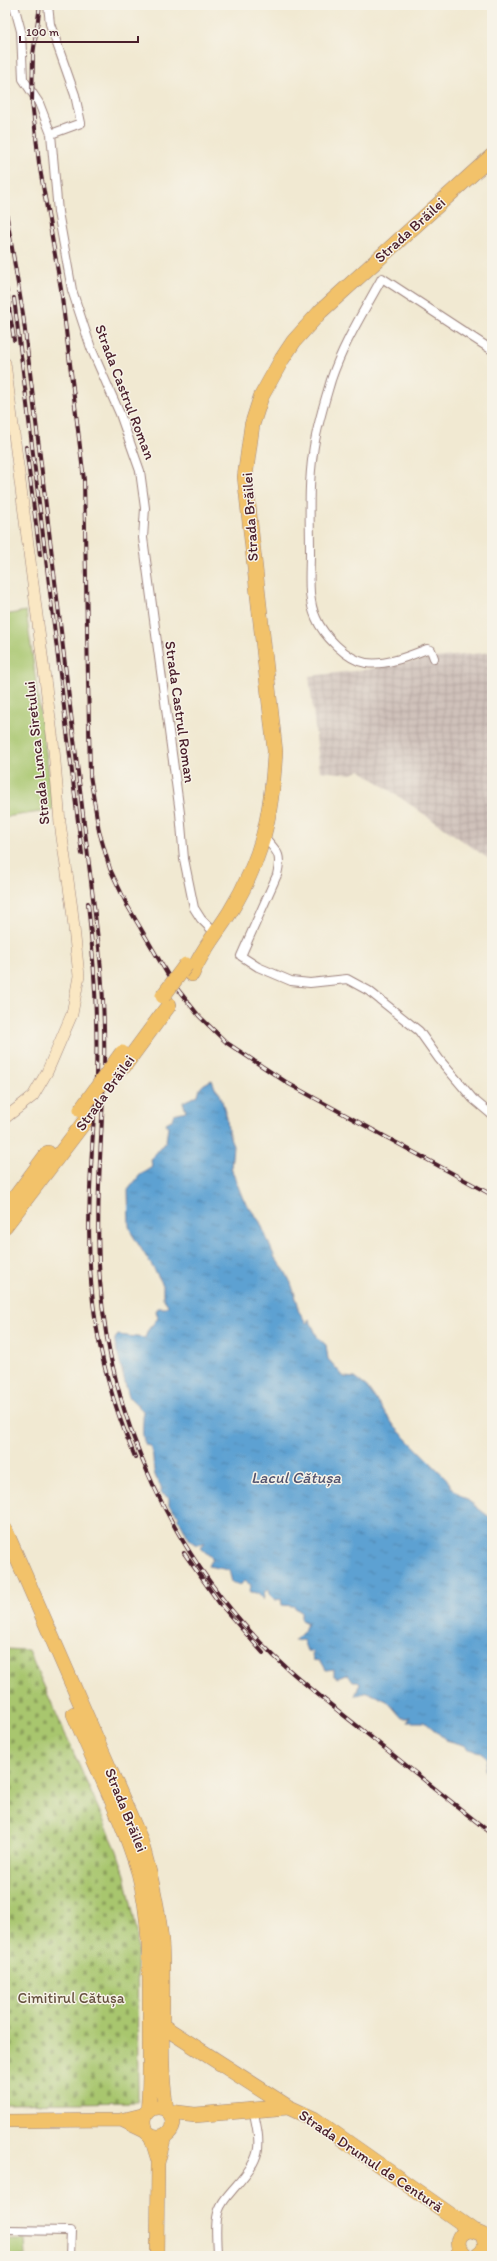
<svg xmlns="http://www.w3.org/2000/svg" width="497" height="2261" font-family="Itim,sans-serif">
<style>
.industrial{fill:url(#industrial-grid)}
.cemetery{fill:url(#cemetery-stones);stroke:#79724c}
.green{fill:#a8c66e;stroke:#79724c}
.water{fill:url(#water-ripples);stroke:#54607e}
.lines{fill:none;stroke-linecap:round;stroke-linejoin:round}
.street-casing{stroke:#9e847e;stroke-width:10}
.secondary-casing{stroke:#9e847e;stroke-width:12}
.primary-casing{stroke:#9e847e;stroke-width:14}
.highway-casing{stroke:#9e847e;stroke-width:16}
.street{stroke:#fff;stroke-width:8}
.secondary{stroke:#fae7c3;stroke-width:11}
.primary{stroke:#f2c26a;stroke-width:13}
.highway{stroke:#f2c26a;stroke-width:15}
.rail-casing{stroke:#4a1f2b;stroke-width:4}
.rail{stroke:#f7f3e8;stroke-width:2.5;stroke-dasharray:8;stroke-linecap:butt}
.highway-bridge-casing{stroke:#9e847e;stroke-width:16;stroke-linecap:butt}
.highway-bridge{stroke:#f2c26a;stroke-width:15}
.labels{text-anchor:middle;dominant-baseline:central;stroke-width:3;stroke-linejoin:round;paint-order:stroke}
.street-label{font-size:15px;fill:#4a1f2b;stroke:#f7f3e8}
.park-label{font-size:15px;fill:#66513f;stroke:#f7f3e8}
.water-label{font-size:16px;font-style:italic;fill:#52536e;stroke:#f7f3e8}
</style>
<defs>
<pattern id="industrial-grid" width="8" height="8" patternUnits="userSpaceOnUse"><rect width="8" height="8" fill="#cfc1ba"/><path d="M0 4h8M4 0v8" fill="none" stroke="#b3a5a0"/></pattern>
<pattern id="cemetery-stones" width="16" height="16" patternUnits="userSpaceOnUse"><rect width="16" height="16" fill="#a8c66e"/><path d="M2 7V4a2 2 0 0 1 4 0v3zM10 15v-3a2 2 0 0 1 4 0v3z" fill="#8ba05b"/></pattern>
<pattern id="water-ripples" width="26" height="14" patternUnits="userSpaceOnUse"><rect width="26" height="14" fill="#5da1d2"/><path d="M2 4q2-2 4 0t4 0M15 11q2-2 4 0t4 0" fill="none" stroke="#4f83ab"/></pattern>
</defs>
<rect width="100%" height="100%" fill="#f7f3e8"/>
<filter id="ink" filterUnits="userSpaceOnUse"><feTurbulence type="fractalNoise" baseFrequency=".025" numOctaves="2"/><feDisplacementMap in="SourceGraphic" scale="8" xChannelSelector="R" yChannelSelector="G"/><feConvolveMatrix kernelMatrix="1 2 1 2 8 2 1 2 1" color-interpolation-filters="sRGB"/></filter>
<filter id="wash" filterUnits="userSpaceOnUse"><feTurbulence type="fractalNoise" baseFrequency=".012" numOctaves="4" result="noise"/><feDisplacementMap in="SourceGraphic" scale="16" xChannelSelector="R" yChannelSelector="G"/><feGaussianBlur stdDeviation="0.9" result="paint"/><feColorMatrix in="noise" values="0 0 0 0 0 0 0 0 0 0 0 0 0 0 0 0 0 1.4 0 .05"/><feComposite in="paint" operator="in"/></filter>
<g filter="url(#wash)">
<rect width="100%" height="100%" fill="#f1e9d2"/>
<path class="industrial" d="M492,652V818L490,823L492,824V861L360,770L352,774L320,771L309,676L363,670L434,658Z"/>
<path class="cemetery" d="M5,1649L28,1650L117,1851L125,1875L137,1932L138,2102L5,2104Z"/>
<path class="green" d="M26,611L54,810L5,817V615Z
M5,2240H25L26,2256H5Z"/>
<path class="water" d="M212,1080L215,1088L220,1094L227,1118L228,1131L233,1146L231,1168L243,1199L260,1222L275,1258L285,1271L291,1283L298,1304V1310L307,1324L309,1319L318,1338L326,1345L328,1359L344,1377L355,1378L367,1387L395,1427L446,1478L453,1489L492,1519V1767L490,1766L484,1771L487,1760L481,1752L468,1749L464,1745L446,1740L425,1722H408L410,1716L408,1718H402L387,1701L367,1692L355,1696L360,1683L358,1681H353L348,1674L338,1678L334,1676V1669L326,1670L321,1661L313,1660L312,1655L314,1652L307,1651L303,1640L294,1641L304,1631L307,1623L301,1620V1612L293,1606L282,1605L281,1599L275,1600L270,1595L269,1589L265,1591L263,1600C260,1594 256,1592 250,1592L251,1585L245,1581L240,1585L232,1582L229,1570L208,1566L212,1558L201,1548L205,1542L197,1545C185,1540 186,1526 177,1519L179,1516L169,1505V1498L161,1493C163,1485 157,1482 155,1475C152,1466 155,1456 150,1446L146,1445C140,1436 144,1422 143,1411L129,1397L115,1344V1339L118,1335L145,1338L148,1330L158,1318L156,1311L158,1308H166L168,1305L163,1298V1285L157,1274L132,1234L129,1226L128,1190L140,1175L152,1167L151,1159L166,1141L168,1127L166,1123L173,1119L174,1114L186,1111L183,1102L198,1095C200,1085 204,1084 212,1080Z"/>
</g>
<g filter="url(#ink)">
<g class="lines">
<g class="street-casing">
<path id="street" d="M14,5L21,31L23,79L39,103L51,134L58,212L72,290L91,348L120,414L140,471L145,508L143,538L180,813L184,859L194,908L201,919L215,933
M48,5L50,24L75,95L81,123L51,134
M434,658L431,650L427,649C409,656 386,666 366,663C347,660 323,635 316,618C307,599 310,573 310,553C310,520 308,486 313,453C316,429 324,404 331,380C343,344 364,311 382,278L492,350
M265,838C278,852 282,855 277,875L241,956L258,967L291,981L310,983L347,979L369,991L419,1031L439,1059L473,1099L492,1115
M5,2230L71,2231L70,2256
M217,2256C217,2242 214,2223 219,2210C222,2201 229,2194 235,2187C262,2156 262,2149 253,2109"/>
</g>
<g class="secondary-casing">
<path id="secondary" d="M5,363L54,750L60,823L72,909L79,976L72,1014L47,1072L33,1096L5,1118"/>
</g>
<g class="primary-casing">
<path id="primary" d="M121,2120L148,2133
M5,2121L121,2120L145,2114
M150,2135L158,2161
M157,2256L158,2163L165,2136"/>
</g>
<g class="highway-casing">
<path id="highway" d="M192,974C201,951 217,933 230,912C263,858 272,813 275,751L245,477L252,425L261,397L282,359L294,341L321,311L492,156
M124,1066L169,1005
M5,1206L14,1199L48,1153
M5,1226L85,1121
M5,1530L140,1839C150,1873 158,1906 161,1941C165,1997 157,2053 166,2109
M74,1714C96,1766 123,1819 139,1873C152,1923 150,1975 150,2026C150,2055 151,2083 148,2111
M161,2025L288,2107
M143 2122a15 15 0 1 1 30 0a15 15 0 1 1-30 0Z
M170,2112L195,2115L288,2107L314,2119L472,2230
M466,2256L459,2248C456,2238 462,2230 472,2230L482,2234C487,2243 486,2251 477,2256"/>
</g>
<use href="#street" class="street"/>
<use href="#secondary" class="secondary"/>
<use href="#primary" class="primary"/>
<use href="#highway" class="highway"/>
<g class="rail-casing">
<path id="rail" d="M40,5L33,55L32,102L39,163L61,289L84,480L90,775L99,831L110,869L127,905L172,982L199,1016L227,1043L289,1084L492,1195
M5,206L23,314L99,948C103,988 105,1028 104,1068C102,1139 95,1210 100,1281C110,1421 173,1558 274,1656C303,1684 335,1708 366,1733C408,1767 450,1801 492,1834
M5,281L14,340
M14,298L82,854
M26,447L40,555
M88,903C94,960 98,1018 96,1075C93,1151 84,1227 93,1302C99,1355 114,1408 135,1457
M184,1553L220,1604L263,1653"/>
</g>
<use href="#rail" class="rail"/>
<g class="highway-bridge-casing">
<path id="highway-bridge" d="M163,996L186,965
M81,1110L122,1053"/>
</g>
<use href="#highway-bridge" class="highway-bridge"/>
</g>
</g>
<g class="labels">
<g class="street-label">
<text transform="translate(410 230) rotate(-42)">Strada Brăilei</text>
<text transform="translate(125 392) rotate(69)">Strada Castrul Roman</text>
<text transform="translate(250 517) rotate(-94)">Strada Brăilei</text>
<text transform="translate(180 712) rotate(82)">Strada Castrul Roman</text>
<text transform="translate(37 753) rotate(-96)">Strada Lunca Siretului</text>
<text transform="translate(105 1093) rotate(-54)">Strada Brăilei</text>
<text transform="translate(126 1810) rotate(68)">Strada Brăilei</text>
<text transform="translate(371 2161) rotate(34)">Strada Drumul de Centură</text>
</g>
<g class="park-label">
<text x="71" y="1998">Cimitirul Cătușa</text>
</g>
<g class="water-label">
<text x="296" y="1477">Lacul Cătușa</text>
</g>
</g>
<rect width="497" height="2261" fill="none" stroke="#f7f3e8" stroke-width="20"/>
<path d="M20 36v6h118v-6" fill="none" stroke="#4a1f2b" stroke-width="2"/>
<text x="26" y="36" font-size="12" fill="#4a1f2b" stroke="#f7f3e8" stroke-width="3" paint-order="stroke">100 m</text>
</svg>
